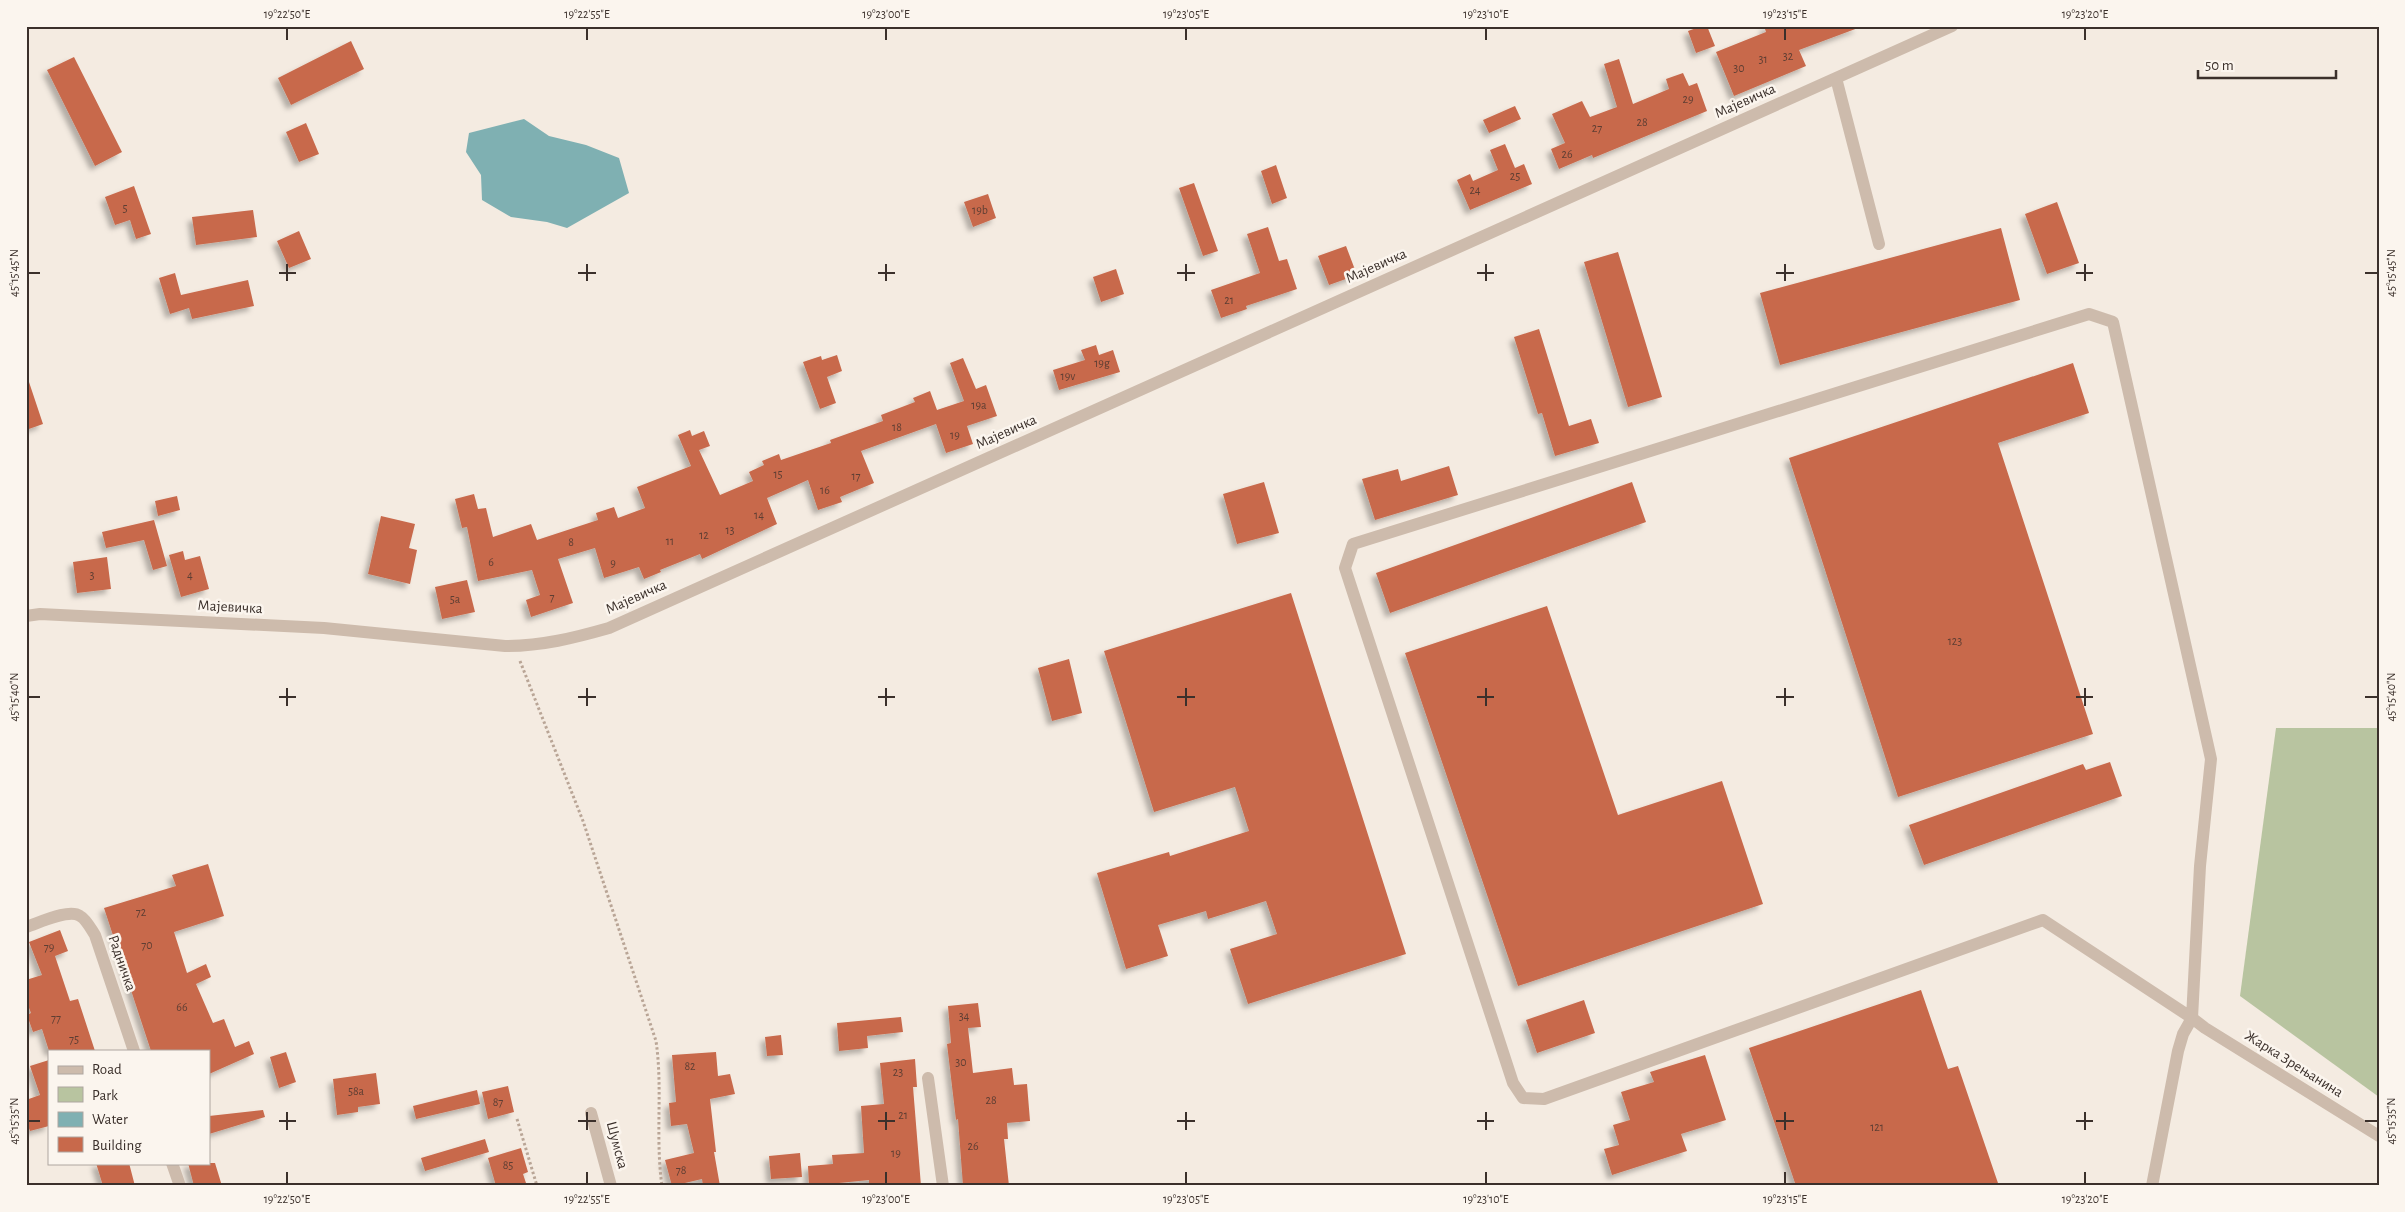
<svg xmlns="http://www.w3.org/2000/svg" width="2405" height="1212" font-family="'Alegreya Sans',sans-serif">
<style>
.green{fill:#b8c4a0}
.water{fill:#7fb0b2}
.building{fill:#c8694b;filter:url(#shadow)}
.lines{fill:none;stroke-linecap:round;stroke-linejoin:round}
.path{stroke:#b9a596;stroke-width:3;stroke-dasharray:2.5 2.5;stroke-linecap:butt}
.minor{stroke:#cdbbac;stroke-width:12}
.ticks{fill:none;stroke:#3b302b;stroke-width:2}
.labels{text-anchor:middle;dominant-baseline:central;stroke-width:5;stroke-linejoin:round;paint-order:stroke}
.number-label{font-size:12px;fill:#5e3e33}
.street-label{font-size:15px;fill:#3b302b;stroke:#fbf5ee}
.neatline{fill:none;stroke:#3b302b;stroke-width:2}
.ticks-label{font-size:12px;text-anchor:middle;fill:#3b302b}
</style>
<defs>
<filter id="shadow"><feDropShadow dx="-4.5" dy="4.5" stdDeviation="2.5" flood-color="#0004"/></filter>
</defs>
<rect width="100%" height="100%" fill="#f4ebe1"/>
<path class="green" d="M2276,728H2379V1097L2240,996Z"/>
<path class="water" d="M524,119L549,136L586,145L619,158L629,193L567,228L547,222L511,217L482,200L481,175L466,152L469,133Z"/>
<path class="building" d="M1702,26H1707L1715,46L1696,53L1688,31Z
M1764,26H1858V28L1799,50L1806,66L1734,96L1716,52L1766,32Z
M351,41L364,69L291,105L278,78Z
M74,57L122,152L95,166L47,70Z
M1619,59L1633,104L1669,89L1666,79L1683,73L1689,86L1697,83L1707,111L1593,158L1592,155L1559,169L1551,149L1565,143L1552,114L1582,101L1590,117L1617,107L1604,64Z
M1515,106L1521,119L1489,133L1483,120Z
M306,123L319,154L299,162L286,132Z
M1505,144L1515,168L1524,164L1532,184L1470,210L1457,180L1470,174L1473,181L1498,170L1490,150Z
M1276,165L1287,198L1272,204L1261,171Z
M1194,183L1218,251L1203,256L1179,188Z
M134,186L151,234L136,239L130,220L115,225L105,197Z
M988,194L996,218L973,227L964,202Z
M2057,202L2079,263L2047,274L2025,214Z
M253,210L257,237L196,245L192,217Z
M1268,227L1279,261L1287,259L1297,289L1246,306L1247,309L1221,318L1211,290L1260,273L1247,234Z
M2001,228L2020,300L1780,365L1760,293Z
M299,231L311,259L289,268L277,241Z
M1346,246L1357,275L1329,285L1318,256Z
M1618,252L1662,397L1628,407L1584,262Z
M1116,269L1124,294L1101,302L1093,277Z
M175,273L181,295L248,280L254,306L192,319L189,308L170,314L159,278Z
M1539,329L1569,426L1591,419L1599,443L1555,456L1542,413L1538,414L1514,337Z
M1096,345L1099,355L1113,350L1120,372L1059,390L1053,370L1085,360L1081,350Z
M837,355L842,371L827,377L836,403L820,409L803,362L821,356L822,360Z
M963,358L976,389L986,385L997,416L967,426L973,444L946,453L936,424L861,451L874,483L840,497L842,502L818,510L808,480L767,498L777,524L702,559L700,554L660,570L661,572L644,579L639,567L604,578L595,548L558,559L573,603L531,617L526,600L540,595L532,570L478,581L467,527L462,528L455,499L474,494L478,509L486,508L493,537L531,524L537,540L598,520L596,513L614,507L618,518L645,508L637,487L691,466L678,435L690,430L692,436L704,431L710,446L699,450L720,495L753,481L749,472L764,465L762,461L779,454L781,460L831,443L830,440L883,421L881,415L915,402L913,398L930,391L937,410L964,401L950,363Z
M2073,363L2089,413L1998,443L2093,734L1898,797L1789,458Z
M29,382L43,424L26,430V383Z
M1449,466L1458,495L1375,520L1362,479L1398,469L1401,481Z
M1264,482L1279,533L1237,544L1223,494Z
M1632,482L1646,522L1390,613L1376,573Z
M177,496L180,510L158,516L155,501Z
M381,516L415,524L409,548L417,550L410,584L368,574Z
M154,520L167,566L153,570L144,540L106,548L102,532Z
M183,551L185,560L200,556L209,589L181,597L169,555Z
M107,557L111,589L77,593L73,562Z
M467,580L475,612L442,619L435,587Z
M1291,593L1406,954L1248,1004L1230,949L1277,934L1266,901L1208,919L1206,911L1158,925L1168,956L1126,969L1097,873L1169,852L1170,856L1249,831L1235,787L1154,812L1104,651Z
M1547,606L1618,815L1722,781L1763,904L1518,986L1405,653Z
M1069,659L1082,713L1052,721L1038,668Z
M2110,762L2122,796L1924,865L1909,825L2083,764L2086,770Z
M208,864L224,916L174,932L187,973L206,964L211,977L196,984L213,1023L224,1019L235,1047L249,1041L254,1054L209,1074V1051H151L104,908L176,886L172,875Z
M60,930L68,951L55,956L70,1001L78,999L95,1051H49L42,1029L33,1032L27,1015L31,1013L26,1000V980L42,975L29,942Z
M1921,990L1948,1069L1958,1066L1999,1186H1796L1749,1048Z
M1584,1000L1595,1033L1537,1053L1526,1020Z
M978,1003L981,1027L968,1028L973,1073L1012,1068L1014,1085L1027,1084L1030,1121L1007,1123L1008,1139H1004L1009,1186H963L958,1119L956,1120L947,1044L951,1043L948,1006Z
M901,1017L903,1032L867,1036L868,1048L839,1051L837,1023Z
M781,1035L783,1055L767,1056L765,1037Z
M286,1052L296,1082L279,1088L270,1057Z
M716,1052L718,1076L730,1074L735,1094L710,1099L716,1152H714L720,1186H703L702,1179L672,1186L665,1160L694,1153L687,1124L671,1126L669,1103L676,1102L672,1055Z
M1705,1055L1726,1120L1681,1134L1687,1151L1612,1175L1604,1149L1619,1145L1613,1125L1630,1120L1621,1092L1654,1082L1650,1072Z
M915,1059L917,1087H913L921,1186H869V1180L809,1186L808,1166L833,1164L832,1155L864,1153L861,1106L884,1104L880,1063Z
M49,1060V1126L30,1131L26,1120V1100L40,1095L30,1066Z
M376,1073L380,1104L358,1107V1112L337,1115L333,1079Z
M508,1086L514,1112L488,1119L482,1092Z
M477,1090L480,1104L416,1119L413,1106Z
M263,1110L265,1117L209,1134V1116Z
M485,1139L489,1152L425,1171L421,1158Z
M521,1148L528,1172L523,1174L527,1186H496L488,1158Z
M800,1153L802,1177L771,1179L769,1156Z
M96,1163H129L135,1186H103Z
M188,1163H215L222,1186H194Z"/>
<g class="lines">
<path class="path" d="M520,661L583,821L656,1041C663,1089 655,1137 662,1186
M517,1119L537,1186"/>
<path class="minor" d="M1836,78L1879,244
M26,616L40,614L324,628L505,646C542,646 574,638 609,628L1952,26
M26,927C39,923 69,908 80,916C86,919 91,929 95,935L134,1051
M928,1078L943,1186
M591,1113L611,1186
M172,1163L180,1186
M2152,1186L2178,1051L2183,1034L2192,1018L2200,866L2211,759L2113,322L2089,314L1353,544L1345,568L1513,1083L1523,1098L1544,1099L2043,920L2192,1018L2205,1028L2379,1136"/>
</g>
<path class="ticks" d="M287,28V40M587,28V40M886,28V40M1186,28V40M1486,28V40M1785,28V40M2085,28V40M287,264V281M587,264V281M886,264V281M1186,264V281M1486,264V281M1785,264V281M2085,264V281M28,273H40M279,273H296M578,273H596M878,273H895M1177,273H1195M1477,273H1494M1776,273H1794M2076,273H2093M2365,273H2378M287,688V706M587,688V706M886,688V706M1186,688V706M1486,688V706M1785,688V706M2085,688V706M28,697H40M279,697H296M578,697H596M878,697H895M1177,697H1195M1477,697H1494M1776,697H1794M2076,697H2093M2365,697H2378M287,1112V1130M587,1112V1130M886,1112V1130M1186,1112V1130M1486,1112V1130M1785,1112V1130M2085,1112V1130M28,1121H40M279,1121H296M578,1121H596M878,1121H895M1177,1121H1195M1477,1121H1494M1776,1121H1794M2076,1121H2093M2365,1121H2378M287,1172V1184M587,1172V1184M886,1172V1184M1186,1172V1184M1486,1172V1184M1785,1172V1184M2085,1172V1184"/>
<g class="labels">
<g class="number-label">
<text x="1788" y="56">32</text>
<text x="1763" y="59">31</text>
<text x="1739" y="68">30</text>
<text x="1688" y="99">29</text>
<text x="1642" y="122">28</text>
<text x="1597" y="128">27</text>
<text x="1567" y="154">26</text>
<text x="1515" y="176">25</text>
<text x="1475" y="190">24</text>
<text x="125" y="208">5</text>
<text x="980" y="210">19b</text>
<text x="1229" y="300">21</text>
<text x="1102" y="363">19g</text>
<text x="1068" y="376">19v</text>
<text x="979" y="405">19a</text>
<text x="897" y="427">18</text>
<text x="955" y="435">19</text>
<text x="778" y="474">15</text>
<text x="856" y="476">17</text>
<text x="825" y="490">16</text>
<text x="759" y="515">14</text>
<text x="730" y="530">13</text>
<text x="704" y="535">12</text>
<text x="670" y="541">11</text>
<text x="571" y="542">8</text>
<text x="491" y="562">6</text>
<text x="613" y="563">9</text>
<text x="92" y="575">3</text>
<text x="190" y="575">4</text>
<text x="552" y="597">7</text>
<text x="455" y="599">5a</text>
<text x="1955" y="641">123</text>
<text x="141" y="912">72</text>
<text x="147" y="945">70</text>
<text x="49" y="947">79</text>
<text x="182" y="1007">66</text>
<text x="964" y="1016">34</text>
<text x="56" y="1018">77</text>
<text x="74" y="1039">75</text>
<text x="961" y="1062">30</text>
<text x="690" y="1066">82</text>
<text x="898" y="1072">23</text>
<text x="356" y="1091">58a</text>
<text x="991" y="1100">28</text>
<text x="498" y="1102">87</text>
<text x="903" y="1115">21</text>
<text x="1877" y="1127">121</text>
<text x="973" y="1146">26</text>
<text x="896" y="1153">19</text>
<text x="508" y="1165">85</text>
<text x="681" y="1170">78</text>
</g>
<g class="street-label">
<text transform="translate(1745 101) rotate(-24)">Мајевичка</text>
<text transform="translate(1376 266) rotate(-24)">Мајевичка</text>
<text transform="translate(1006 432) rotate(-24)">Мајевичка</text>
<text transform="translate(636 597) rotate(-24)">Мајевичка</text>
<text transform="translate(230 607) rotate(3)">Мајевичка</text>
<text transform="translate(122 963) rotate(71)">Радничка</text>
<text transform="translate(2294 1064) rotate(32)">Жарка Зрењанина</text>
<text transform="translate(617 1145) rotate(75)">Шумска</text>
</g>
</g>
<rect width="2405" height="1212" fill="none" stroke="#fbf5ee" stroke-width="55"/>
<rect x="48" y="1050" width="162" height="115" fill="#fbf5ee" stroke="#aea6a0"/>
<rect x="58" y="1066" width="25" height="8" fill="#cdbbac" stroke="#aea6a0"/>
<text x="92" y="1074" font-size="15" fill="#3b302b">Road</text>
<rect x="58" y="1087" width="25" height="15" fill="#b8c4a0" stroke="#aea6a0"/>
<text x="92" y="1100" font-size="15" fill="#3b302b">Park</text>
<rect x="58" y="1112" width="25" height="15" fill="#7fb0b2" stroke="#aea6a0"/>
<text x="92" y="1124" font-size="15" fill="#3b302b">Water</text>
<rect x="58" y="1137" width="25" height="15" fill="#c8694b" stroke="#aea6a0"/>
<text x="92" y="1150" font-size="15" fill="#3b302b">Building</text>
<path d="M2198 70v8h138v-8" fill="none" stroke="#3b302b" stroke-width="2.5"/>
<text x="2205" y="70" font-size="15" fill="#3b302b" stroke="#fbf5ee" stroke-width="4" paint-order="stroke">50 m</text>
<rect x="28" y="28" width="2350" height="1156" class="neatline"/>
<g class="ticks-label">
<text x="287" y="18">19°22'50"E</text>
<text x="587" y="18">19°22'55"E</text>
<text x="886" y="18">19°23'00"E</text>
<text x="1186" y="18">19°23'05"E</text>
<text x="1486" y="18">19°23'10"E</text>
<text x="1785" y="18">19°23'15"E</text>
<text x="2085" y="18">19°23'20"E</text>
<text transform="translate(14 273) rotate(-90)" y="4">45°15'45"N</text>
<text transform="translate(2391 273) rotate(-90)" y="4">45°15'45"N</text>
<text transform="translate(14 697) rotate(-90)" y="4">45°15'40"N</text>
<text transform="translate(2391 697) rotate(-90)" y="4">45°15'40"N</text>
<text transform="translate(14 1121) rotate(-90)" y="4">45°15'35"N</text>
<text transform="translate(2391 1121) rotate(-90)" y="4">45°15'35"N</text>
<text x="287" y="1203">19°22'50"E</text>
<text x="587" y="1203">19°22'55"E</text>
<text x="886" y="1203">19°23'00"E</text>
<text x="1186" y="1203">19°23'05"E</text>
<text x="1486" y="1203">19°23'10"E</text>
<text x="1785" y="1203">19°23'15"E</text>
<text x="2085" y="1203">19°23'20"E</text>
</g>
</svg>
